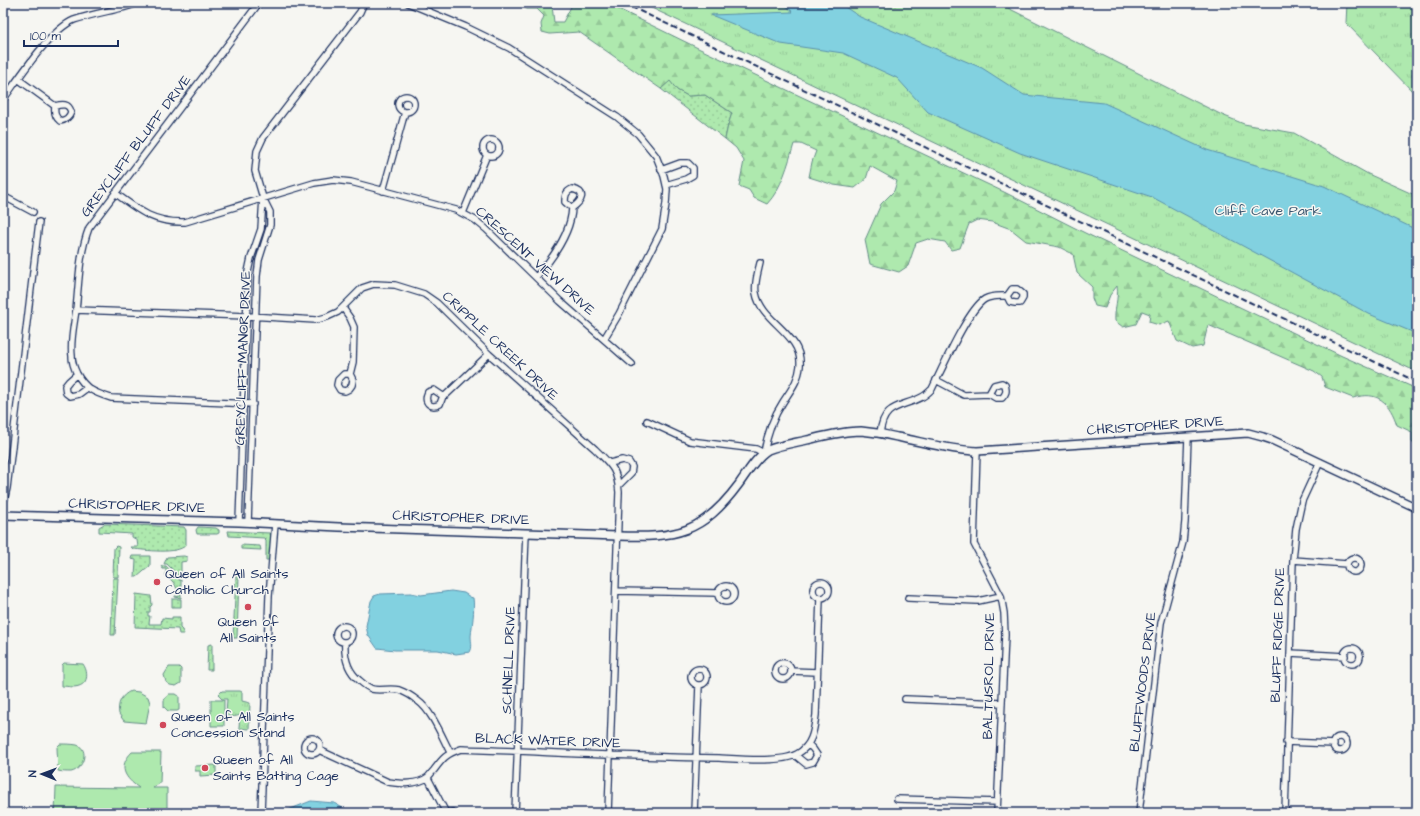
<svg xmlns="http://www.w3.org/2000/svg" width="1420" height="816" font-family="'Architects Daughter',sans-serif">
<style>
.grass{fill:url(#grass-dots);stroke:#648c86}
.forest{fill:url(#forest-firs);stroke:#648c86}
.park{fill:url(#park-tufts);stroke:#648c86}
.garden{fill:url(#garden-furrows);stroke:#648c86}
.pitch{fill:#aee9ae;stroke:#648c86}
.water{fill:#82d1e0;stroke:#5990ac}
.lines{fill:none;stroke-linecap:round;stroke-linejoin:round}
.minor-casing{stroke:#1b2f5e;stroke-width:8}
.tertiary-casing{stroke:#1b2f5e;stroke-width:10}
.minor{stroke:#f6f6f2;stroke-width:5.5}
.tertiary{stroke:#f6f6f2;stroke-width:7}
.rail{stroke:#1b2f5e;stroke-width:2;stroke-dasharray:6 3;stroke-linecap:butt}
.poi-dot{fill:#d1495b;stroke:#f6f6f2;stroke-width:1.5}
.labels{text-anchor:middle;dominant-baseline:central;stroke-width:3;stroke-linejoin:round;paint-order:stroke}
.street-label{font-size:14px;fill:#1b2f5e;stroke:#f6f6f2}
.park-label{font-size:14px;fill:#38546e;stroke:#f6f6f2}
.poi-label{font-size:14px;fill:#1b2f5e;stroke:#f6f6f2;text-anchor:start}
</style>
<defs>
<pattern id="grass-dots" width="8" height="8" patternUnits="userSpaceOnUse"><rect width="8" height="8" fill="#aee9ae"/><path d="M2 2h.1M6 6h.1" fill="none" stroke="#95c898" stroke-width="1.8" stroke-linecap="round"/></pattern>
<pattern id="forest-firs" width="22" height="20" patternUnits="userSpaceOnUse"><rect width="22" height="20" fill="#aee9ae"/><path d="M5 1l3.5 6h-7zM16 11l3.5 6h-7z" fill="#95c898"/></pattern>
<pattern id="park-tufts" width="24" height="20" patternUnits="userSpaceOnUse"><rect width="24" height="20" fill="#aee9ae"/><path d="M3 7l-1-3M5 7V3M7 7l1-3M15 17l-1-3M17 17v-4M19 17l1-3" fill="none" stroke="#95c898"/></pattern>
<pattern id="garden-furrows" width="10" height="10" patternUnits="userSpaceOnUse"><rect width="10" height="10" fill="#aee9ae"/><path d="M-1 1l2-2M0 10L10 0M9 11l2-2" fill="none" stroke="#95c898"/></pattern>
</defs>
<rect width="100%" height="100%" fill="#f6f6f2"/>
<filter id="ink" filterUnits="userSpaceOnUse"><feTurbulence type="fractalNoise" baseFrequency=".025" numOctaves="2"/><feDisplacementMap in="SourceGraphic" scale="8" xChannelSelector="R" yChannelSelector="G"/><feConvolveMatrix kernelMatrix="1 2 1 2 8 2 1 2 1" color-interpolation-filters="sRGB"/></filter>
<g filter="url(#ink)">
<path class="grass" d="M670,80L677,90L688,96L705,95L732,113L728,125L725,139L661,89Z
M104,524L184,527L186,530V545C177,555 145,550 133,549L131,547H138L137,540L132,537V534L99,532V527Z
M198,527L216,528L219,530V533L217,534H197L196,530Z
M228,531L270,533L272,534L270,560H266V540L264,538L229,536Z
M116,546L119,547L118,577H113L114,548Z
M132,556H150V566L137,577H135L136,560L131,559Z
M184,556L187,557V561L181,562V578L167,564H164L167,557Z
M161,566H166L179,580H181V598L175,597V596H179C177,587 174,581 166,576V569H163Z
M236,576H239L237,638H233Z
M113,578H118L115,635H111Z
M136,594L151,596L152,605L150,607V612H148V616H150L149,624H161L162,618L172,619V617H180V628L182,630L184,634H179L178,629L135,627Z
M172,599H181V607H172Z"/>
<path class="forest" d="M512,3H554L552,6L554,22H563L573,3H606L700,49L1004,192L1085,233L1342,356L1417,389V448L1412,442V432L1397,425C1390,403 1378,390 1353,398L1325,387L1322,377L1314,371L1208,325L1203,346L1192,348L1177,341L1169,321L1159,325L1149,322L1150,314L1142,311L1136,324L1123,327L1115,321C1114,309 1119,298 1117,286L1110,295L1105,308L1095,306L1092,298V287L1077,273L1073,254L1059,247L1026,241L1011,229L992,222L977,220L969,224L960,248L951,250L945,242L928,239L916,243L908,266L899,272L870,264L865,240L881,204L894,191L897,181L870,166L866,179L855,188L834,185L809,177L812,162L816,151L801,144H794C788,164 782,188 767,204L754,198L749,190L739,186L744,161L736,148L725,139L728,125L732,113L705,95L688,96L677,90L670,81L661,89L579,32L550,34L542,32L541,24L544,16L537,9H527Z"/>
<path class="park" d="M641,3H998L1222,115L1244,124L1294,133L1368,174L1417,196V372Z
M1347,3H1417V96L1346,23Z
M222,691H240L242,692V701L250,703L249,729L239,728L240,715C236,717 229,717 226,715L227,699H222L218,695Z"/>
<path class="garden" d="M241,545L260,546L261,550L241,549Z
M212,644V670H207L208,645Z"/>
<path class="pitch" d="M64,663L83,664C88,671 89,683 79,686C74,688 67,686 62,686V665Z
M169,667H179L181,669V683L176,686L170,685L166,682L164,675Z
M131,691L139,692L148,697L150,703L146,723L124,721L119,714C117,704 121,695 131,691Z
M169,694H176L179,696V710L177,711H168L164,707V700Z
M211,700H224V726H211Z
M60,744C65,744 72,744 77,745C90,749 83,770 71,772C67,772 62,772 58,771L57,747Z
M132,752H161L160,783L153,788H167V813H55L56,787L139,788C125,778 117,767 132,752Z
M216,765V775L200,776V771H195V766Z"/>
<path class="water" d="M783,3H839L860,17L982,68L1024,95L1104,103L1207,150L1324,186L1417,230V334L1369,314L1152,197L1020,153L928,112L897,78L843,53L781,44L711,15L793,12Z
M451,591L464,593L470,597L473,598C475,611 472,624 471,636C471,642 473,647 470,652L456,654L438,650H395L377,648L368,635L366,626L371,601L374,596L380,594L411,593L421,595Z
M311,801L334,803L351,813H287L288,810Z"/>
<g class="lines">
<g class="minor-casing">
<path id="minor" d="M408,3L466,27L509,48L617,117L638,134L656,156L664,176L667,189L666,204L662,229L619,314L604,339
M18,79L55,106C54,113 55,117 60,121C66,120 69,118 71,112C69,103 62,104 55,106
M398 104a8 8 0 1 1 16 0a8 8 0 1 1-16 0Z
M3,100C19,78 50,30 74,20C86,16 100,13 113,10C121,8 129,7 136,3
M483 148a8 8 0 1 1 16 0a8 8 0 1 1-16 0Z
M661,170L680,163H688L693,168V175L686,179L666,185
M383,191L405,112
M115,193C139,211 154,223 185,222L314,183L333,180L351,182L456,210L475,220L486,229L560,301L632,364
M3,196L33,212
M463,213L487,155
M536,277C552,259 571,233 572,208C582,201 587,192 572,189C566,192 565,195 565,202L572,208
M343,308L350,318L354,327L353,362L350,374L353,380L352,385L349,389L345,391L340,390L337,385L338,380L344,374H350
M76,310L247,316L316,320L327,317L338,312L362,288L374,284L395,285L424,294L437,303L489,354L595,449C611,465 617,468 619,492L608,813
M77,374L69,381L65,386L66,393L70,396L79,394L87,388
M936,380L964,395L989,394L994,385L1002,383L1005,385C1007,391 1006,394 1002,398H996L989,394
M443,396L440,404C431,409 423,403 428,392L434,390L443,396L446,395L489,354
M253,404L111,398C95,393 85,389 77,374C74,368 72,362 72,356C70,341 74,325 76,310C79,282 79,254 89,228L259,3
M647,421L690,441L756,449L764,453C767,435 773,417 783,402C790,391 799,380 800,366C803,334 761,322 756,293C754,284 758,272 760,263
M880,434C883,403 901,408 922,397C926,395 929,392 932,389C942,369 968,309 985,299C992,295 1000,296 1007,296L1010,302L1015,303H1020L1023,298V294L1017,289H1012L1007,296
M977,451L974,544L1001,596L1004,613L1005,635L997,813
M610,463L622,460L629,462L632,467L631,473L619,485
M3,515L4,501L7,488L39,222
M239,522L248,272L251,258L261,229L263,198
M248,522L257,276L259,260L270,225V212L263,198L255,171L257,151L263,138L360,12L364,3
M1347 565a7 7 0 1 1 14 0a7 7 0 1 1-14 0Z
M1293,560L1347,564
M813 590a8 8 0 1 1 16 0a8 8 0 1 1-16 0Z
M718 594a8 8 0 1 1 16 0a8 8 0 1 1-16 0Z
M616,591L719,593
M908,598L978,601L1001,596
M336 634a8 8 0 1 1 16 0a8 8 0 1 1-16 0Z
M345,642C344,657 347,670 359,680C363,684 367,687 372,689C380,691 390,688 399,690C405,692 413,697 418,701C432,711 442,737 450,752
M1344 656a8 8 0 1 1 16 0a8 8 0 1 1-16 0Z
M1290,653L1345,656
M775 671a8 8 0 1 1 16 0a8 8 0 1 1-16 0Z
M691 677a8 8 0 1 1 16 0a8 8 0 1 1-16 0Z
M791,671L817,672
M905,699L1002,703
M1333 744a7 7 0 1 1 14 0a7 7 0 1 1-14 0Z
M304 746a8 8 0 1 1 16 0a8 8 0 1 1-16 0Z
M1286,742L1334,744
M319,750L388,782C399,784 418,785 428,777C430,775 432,772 434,770C443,758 446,754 461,749C547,752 633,757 719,758C738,759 781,763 797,754C812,746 814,731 816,715L820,598
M795,755L806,764L813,762L817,755L813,749L808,744
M428,778L446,813
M897,799L997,802
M261,813L269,596L275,524
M447,813L452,812L455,813
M515,813L526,533
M694,813L699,685
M1139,813L1161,623L1183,542L1185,522L1188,437
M1285,813L1293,560L1296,529L1302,501L1320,462"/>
</g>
<g class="tertiary-casing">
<path id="tertiary" d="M3,515L239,522L339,527L618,536C676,538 702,534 739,484C747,473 756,457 768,450C780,445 794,443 807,440C824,436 843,431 861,431C873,432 885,434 897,437C923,442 950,450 977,451L1248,433L1263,437L1272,440L1417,508"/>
</g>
<use href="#minor" class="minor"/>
<use href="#tertiary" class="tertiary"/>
<path class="rail" d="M623,3L1417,382"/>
</g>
</g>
<g class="poi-dot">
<circle cx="157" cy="582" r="4"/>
<circle cx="248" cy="607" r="4"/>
<circle cx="163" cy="725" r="4"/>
<circle cx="205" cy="768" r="4"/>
</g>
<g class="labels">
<g class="street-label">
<text transform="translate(136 146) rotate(-53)">GREYCLIFF BLUFF DRIVE</text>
<text transform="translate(535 261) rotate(42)">CRESCENT VIEW DRIVE</text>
<text transform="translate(500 346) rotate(43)">CRIPPLE CREEK DRIVE</text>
<text transform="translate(243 358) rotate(-88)">GREYCLIFF MANOR DRIVE</text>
<text transform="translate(1155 426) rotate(-4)">CHRISTOPHER DRIVE</text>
<text transform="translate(137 506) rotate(2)">CHRISTOPHER DRIVE</text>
<text transform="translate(461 518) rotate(2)">CHRISTOPHER DRIVE</text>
<text transform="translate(1278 635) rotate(-88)">BLUFF RIDGE DRIVE</text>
<text transform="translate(509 660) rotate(-88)">SCHNELL DRIVE</text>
<text transform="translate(989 676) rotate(-89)">BALTUSROL DRIVE</text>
<text transform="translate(1143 682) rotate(-83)">BLUFFWOODS DRIVE</text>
<text transform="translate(548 741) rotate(2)">BLACK WATER DRIVE</text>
</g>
<g class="park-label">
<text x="1268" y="211">Cliff Cave Park</text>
</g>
<g class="poi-label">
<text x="165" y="574">Queen of All Saints<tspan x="165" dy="16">Catholic Church</tspan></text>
<text x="248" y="622" text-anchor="middle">Queen of<tspan x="248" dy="16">All Saints</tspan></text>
<text x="171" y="717">Queen of All Saints<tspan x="171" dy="16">Concession Stand</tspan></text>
<text x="213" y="760">Queen of All<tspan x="213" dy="16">Saints Batting Cage</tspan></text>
</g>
</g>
<rect width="1420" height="816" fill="none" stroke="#f6f6f2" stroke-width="16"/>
<rect x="8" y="8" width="1404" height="800" fill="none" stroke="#1b2f5e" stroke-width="1.5" filter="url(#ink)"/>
<g transform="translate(42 774) rotate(271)" stroke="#f6f6f2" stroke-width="3" paint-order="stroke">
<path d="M0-3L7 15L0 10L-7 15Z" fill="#1b2f5e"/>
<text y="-6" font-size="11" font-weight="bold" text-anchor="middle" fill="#1b2f5e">N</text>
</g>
<path d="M24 40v6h94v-6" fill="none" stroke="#1b2f5e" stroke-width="2"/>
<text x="30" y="40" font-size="12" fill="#1b2f5e" stroke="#f6f6f2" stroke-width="3" paint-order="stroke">100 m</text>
</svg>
